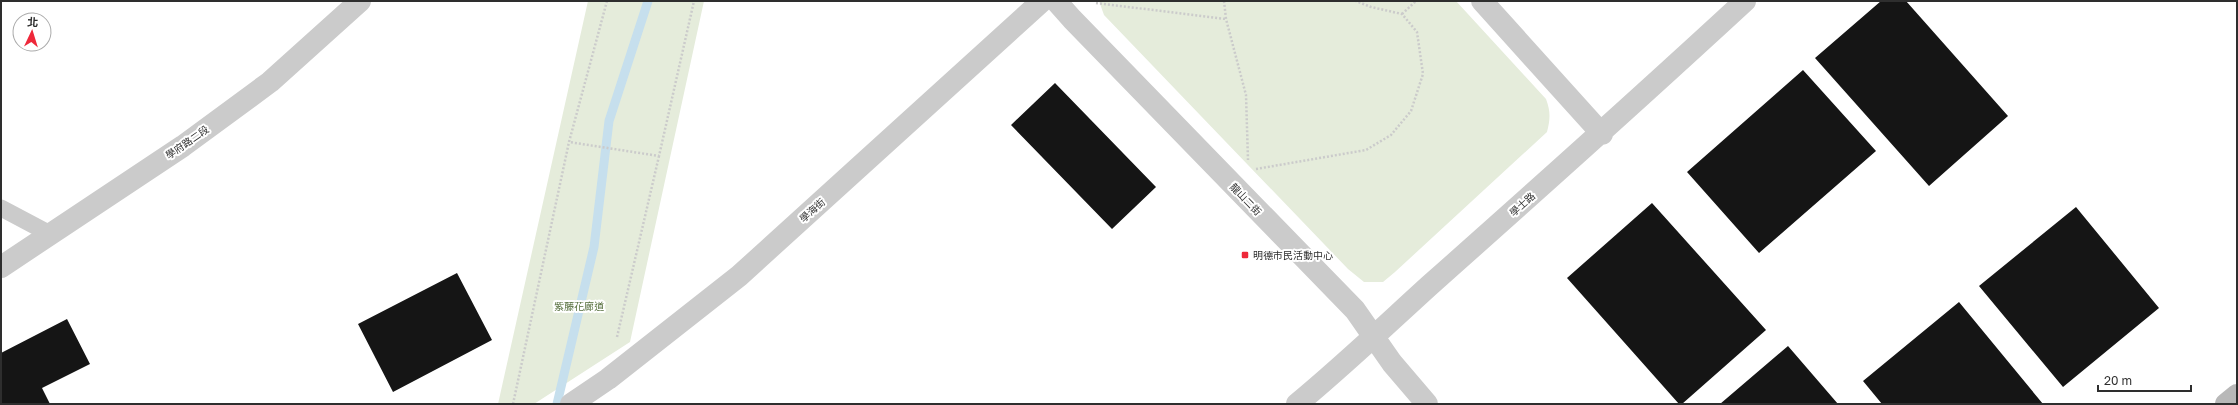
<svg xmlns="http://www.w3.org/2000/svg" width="2238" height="405" font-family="'Golos Text','Noto Sans TC',sans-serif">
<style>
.green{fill:#e5ecdb}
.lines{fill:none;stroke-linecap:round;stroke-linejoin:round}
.stream{stroke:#c6dfed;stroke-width:9}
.building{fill:#151515}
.path{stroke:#cbcbcb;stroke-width:2.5;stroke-dasharray:2 2;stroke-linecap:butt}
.service{stroke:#cbcbcb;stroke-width:17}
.minor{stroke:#cbcbcb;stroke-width:22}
.secondary{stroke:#b8b8b8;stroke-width:22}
.poi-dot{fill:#ee283a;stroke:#fff;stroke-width:1.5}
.labels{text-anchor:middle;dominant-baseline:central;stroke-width:4;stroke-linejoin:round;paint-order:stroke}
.street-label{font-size:10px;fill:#2e2e2e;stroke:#fff}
.poi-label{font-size:10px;fill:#2e2e2e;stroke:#fff;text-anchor:start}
.park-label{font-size:10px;fill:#526c39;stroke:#fff}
</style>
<rect width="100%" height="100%" fill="#fff"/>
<path class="green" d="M588,1H704L630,342L534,404H498Z
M1099,1H1456L1546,99C1551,112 1550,120 1547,132L1395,272L1383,282H1364L1348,269L1104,15Z"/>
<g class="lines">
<path class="stream" d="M557,404L594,247L609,121L648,1"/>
</g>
<path class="building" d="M1881,1H1906L2008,116L1929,186L1815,58Z
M1803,70L1876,151L1759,253L1687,172Z
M1055,83L1156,187L1112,229L1011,125Z
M1652,203L1766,330L1682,404H1679L1567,278Z
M2076,207L2159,308L2063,387L1979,286Z
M457,273L492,340L393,392L358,324Z
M1959,302L2043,404H1882L1863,381Z
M67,319L90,364L42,388L50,404H1V353Z
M1788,346L1838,404H1720Z"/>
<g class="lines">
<path class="path" d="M607,1L569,142L659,156L694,1
M1224,1L1226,19L1246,95L1248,160
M1096,3L1226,19
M1402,14L1416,1
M1256,169L1366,150L1391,135L1411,111L1423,74L1417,32L1402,14L1371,7L1356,1
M617,337L659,156
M513,404L569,142"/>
<path class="service" d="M1,208L52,235"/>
<path class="minor" d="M1056,1L1072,19L1355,310L1392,363L1427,404
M1482,1L1602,134
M1,267L183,146L270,82L360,1
M571,404L608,379L739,276L1042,1
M1297,404C1343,366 1386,325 1430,285C1536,191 1641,97 1745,1"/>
<path class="secondary" d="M2226,404L2237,395"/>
</g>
<rect class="poi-dot" x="1241" y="251" width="8" height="8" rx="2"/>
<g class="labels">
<g class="street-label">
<text transform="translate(187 142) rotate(-35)">學府路二段</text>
<text transform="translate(1246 199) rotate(46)">龍山二街</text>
<text transform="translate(1522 204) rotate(-42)">學士路</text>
<text transform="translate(812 210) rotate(-42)">學海街</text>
</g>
<g class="poi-label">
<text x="1253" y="255">明德市民活動中心</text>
</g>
<g class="park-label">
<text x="579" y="306">紫藤花廊道</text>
</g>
</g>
<rect width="2238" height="405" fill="none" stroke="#2e2e2e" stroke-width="4"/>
<g transform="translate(32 32) rotate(4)"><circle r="19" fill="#ffffff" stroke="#ababab"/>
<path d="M0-3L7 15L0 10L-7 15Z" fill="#ee283a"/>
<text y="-6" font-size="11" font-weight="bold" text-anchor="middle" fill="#2e2e2e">北</text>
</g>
<path d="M2098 385v6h93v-6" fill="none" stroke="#2e2e2e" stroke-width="2"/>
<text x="2104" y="385" font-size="12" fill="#2e2e2e" stroke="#ffffff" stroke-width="3" paint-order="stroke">20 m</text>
</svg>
